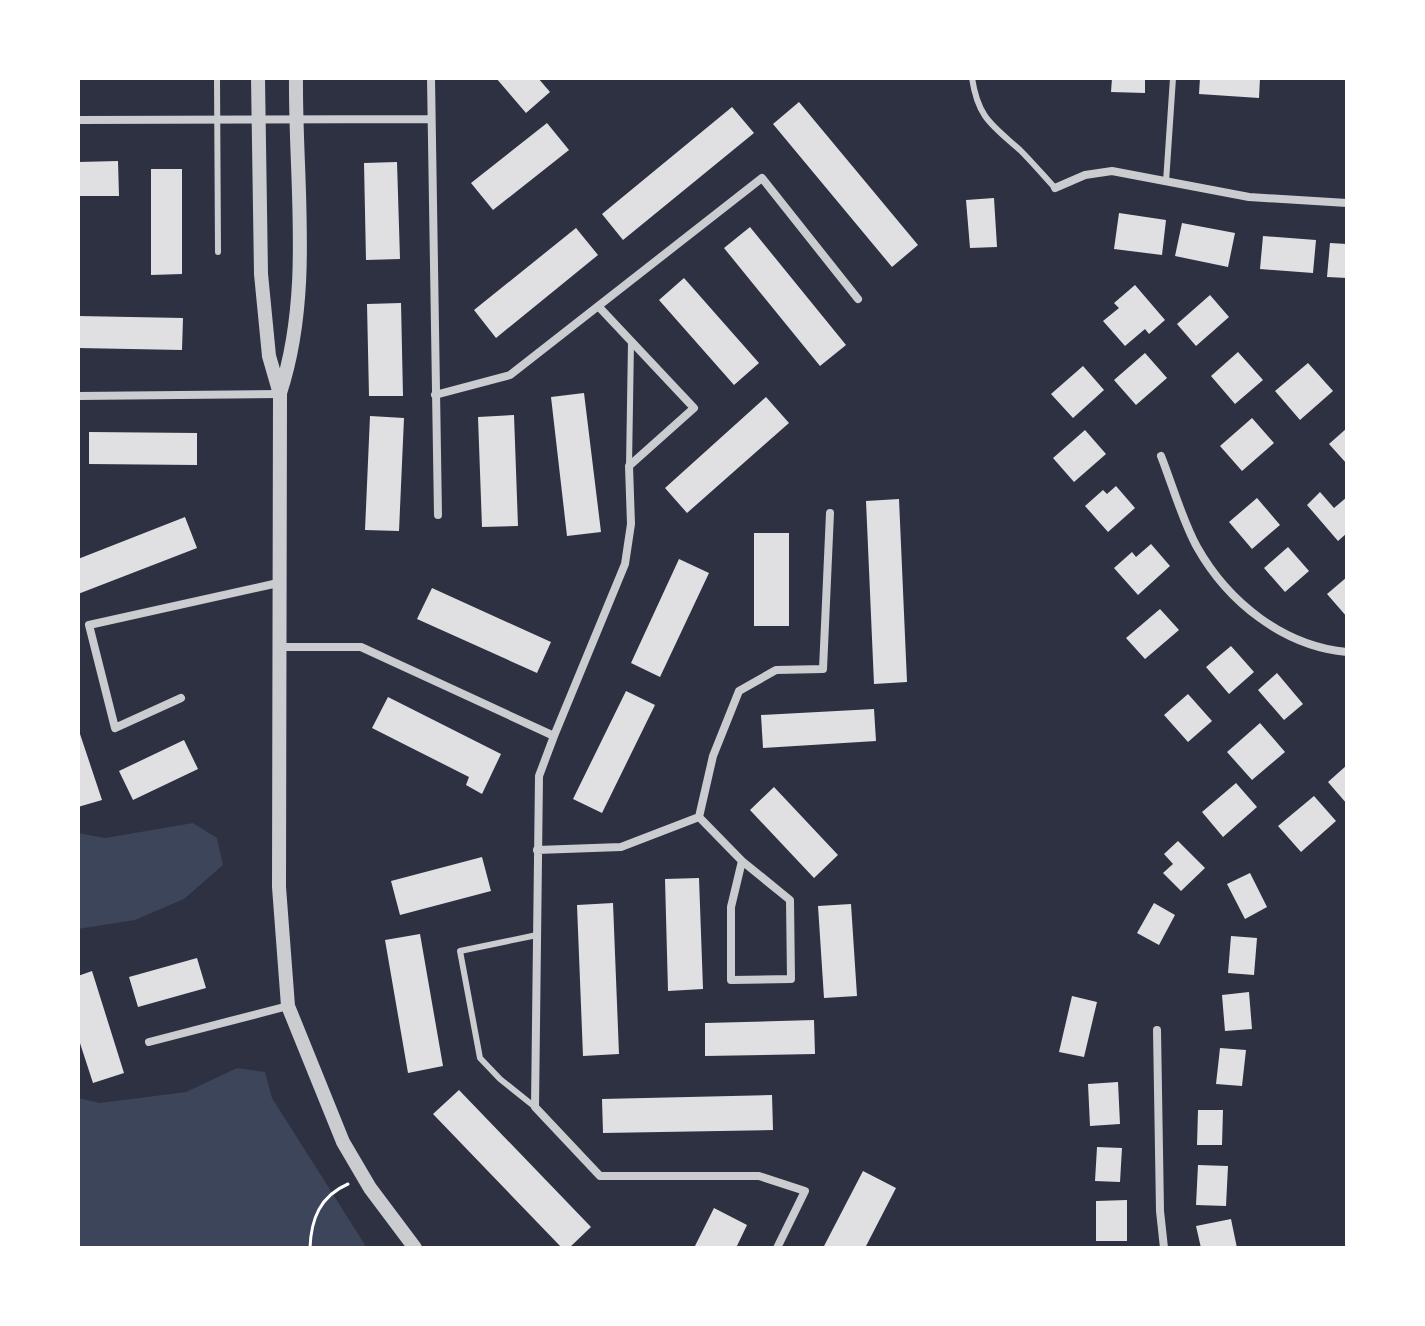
<svg xmlns="http://www.w3.org/2000/svg" width="1425" height="1326" font-family="Mulish,sans-serif">
<style>
.green{fill:#3c4559}
.building{fill:#e0e0e3}
.lines{fill:none;stroke-linecap:round;stroke-linejoin:round}
.path{stroke:#fff;stroke-width:3}
.service{stroke:#caccd0;stroke-width:6}
.minor{stroke:#caccd0;stroke-width:8}
.tertiary{stroke:#caccd0;stroke-width:14}
</style>
<rect width="100%" height="100%" fill="#2d3142"/>
<path class="green" d="M193,823L217,838L223,865L184,899L135,920L78,929V833L105,838Z
M237,1068L265,1072L272,1098L367,1248H78V1098L100,1103L186,1092Z"/>
<path class="building" d="M496,78H538L550,92L526,113Z
M1112,78H1145V93L1111,92Z
M1200,78H1260L1259,98L1199,94Z
M799,102L918,245L892,267L773,124Z
M732,107L754,133L623,240L602,214Z
M547,123L569,150L493,210L471,183Z
M118,161L119,196H78V162Z
M397,162L400,259L366,260L364,163Z
M151,169H182V274L151,275Z
M994,198L997,247L970,248L966,200Z
M1119,213L1166,220L1162,255L1114,249Z
M1182,223L1235,233L1228,267L1175,256Z
M750,227L846,345L820,366L724,248Z
M576,228L598,255L496,338L474,310Z
M1263,236L1316,240L1313,273L1260,269Z
M1330,243L1347,244V278L1327,277Z
M684,278L759,363L734,385L659,300Z
M1135,285L1165,320L1149,334L1145,329L1125,346L1103,321L1119,308L1114,303Z
M1210,295L1229,317L1196,346L1177,324Z
M401,303L403,396H369L367,304Z
M78,316L183,318L182,350L78,348Z
M1238,352L1263,380L1235,404L1211,376Z
M1145,353L1167,378L1136,405L1114,380Z
M1308,363L1333,391L1300,420L1275,391Z
M1083,366L1104,390L1073,418L1051,394Z
M584,393L601,532L567,536L551,397Z
M766,397L789,423L687,513L665,488Z
M514,415L518,526L482,527L478,417Z
M370,416L404,418L399,531L365,530Z
M1252,418L1274,443L1242,471L1220,446Z
M1347,428V464L1329,444Z
M1085,430L1106,454L1074,482L1053,458Z
M89,432L197,433V465L89,464Z
M1116,486L1135,508L1108,532L1085,506L1103,490L1107,494Z
M1320,492L1334,508L1347,497V533L1338,541L1307,505Z
M1257,498L1280,525L1252,549L1229,522Z
M899,499L907,682L874,684L866,501Z
M185,517L197,548L78,594V559Z
M754,533H789V626H754Z
M1151,544L1170,566L1138,595L1114,568L1132,552L1136,557Z
M1288,547L1309,571L1285,592L1264,568Z
M679,559L709,573L660,677L631,663Z
M1347,577V617L1327,594Z
M432,588L551,642L537,673L417,619Z
M1160,609L1179,630L1145,659L1126,638Z
M1231,646L1254,672L1229,694L1206,667Z
M1277,673L1303,704L1284,720L1258,690Z
M626,691L655,705L602,813L573,799Z
M1188,694L1212,721L1188,742L1164,715Z
M388,697L501,754L482,794L466,785L469,777L372,728Z
M874,709L876,741L763,748L761,715Z
M1260,723L1285,752L1252,780L1227,752Z
M78,728L102,800L78,807Z
M184,740L198,769L133,800L119,771Z
M1347,765V804L1328,782Z
M1236,783L1257,807L1223,837L1202,812Z
M774,787L838,855L814,878L750,810Z
M1314,796L1336,821L1301,852L1278,826Z
M1178,841L1205,868L1181,891L1163,873L1173,864L1164,854Z
M482,857L491,891L400,915L391,881Z
M1250,873L1267,907L1245,919L1227,884Z
M699,878L703,989L668,991L665,879Z
M613,903L619,1054L583,1056L577,905Z
M1154,903L1175,915L1159,945L1137,933Z
M851,904L857,996L824,998L818,906Z
M420,934L443,1066L408,1073L385,940Z
M1231,936L1257,938L1254,975L1228,973Z
M197,958L206,988L138,1007L129,977Z
M92,971L124,1073L93,1083L78,1037V976Z
M1249,992L1252,1029L1225,1031L1222,995Z
M1072,996L1097,1002L1084,1057L1059,1052Z
M814,1020L815,1054L705,1056V1023Z
M1220,1048L1246,1050L1242,1086L1216,1084Z
M1118,1082L1120,1124L1090,1126L1088,1084Z
M459,1090L591,1227L569,1248H562L433,1114Z
M772,1095L773,1130L603,1133L602,1099Z
M1198,1110H1223L1222,1145H1197Z
M1097,1147L1122,1148L1120,1182L1095,1181Z
M1198,1165L1228,1166L1226,1206L1196,1205Z
M863,1171L896,1188L865,1248H823Z
M1127,1200V1241H1096V1201Z
M714,1208L747,1225L736,1248H694Z
M1231,1219L1237,1248H1201L1196,1226Z"/>
<g class="lines">
<path class="path" d="M310,1248C311,1219 320,1196 348,1184"/>
<path class="service" d="M217,78L218,252
M972,78C978,118 992,125 1020,150C1032,162 1043,175 1055,188
M1166,182L1173,78
M629,466L631,342
M535,1107L500,1079L480,1058L460,951L537,935"/>
<path class="minor" d="M431,78L438,515
M78,120L430,119
M1055,188L1085,175L1112,171L1249,197L1347,203
M599,307L694,408L629,466L631,524L625,564L554,736L539,776L535,1107L600,1176H759L805,1191L777,1248
M435,395L510,375L762,178L858,299
M78,396L280,394
M1161,456C1172,484 1183,522 1197,547C1228,602 1283,646 1347,652
M279,647H361L554,736
M181,698L115,728L89,625L278,583
M699,817L742,861L731,907V980L791,979L790,900L742,861
M699,817L713,756L739,691L776,670L823,669L830,513
M537,850L621,847L699,817
M1157,1030L1160,1211L1164,1248
M149,1042L288,1006"/>
<path class="tertiary" d="M258,78L261,274L269,356L280,394L279,887L288,1006L343,1142L370,1188L415,1248
M280,393C313,293 295,182 296,78"/>
</g>
<rect width="1425" height="1326" fill="none" stroke="#ffffff" stroke-width="160"/>
</svg>
